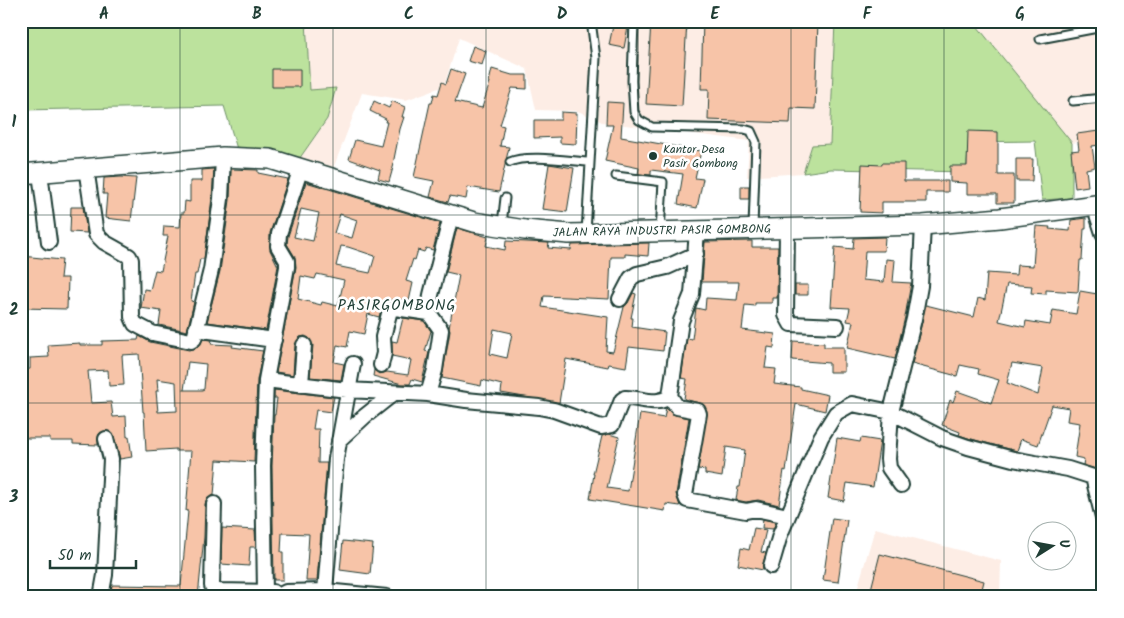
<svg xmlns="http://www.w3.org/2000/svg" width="1124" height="618" font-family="Kalam,sans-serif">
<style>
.built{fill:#fdede5}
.green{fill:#bce29d;stroke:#6e9068}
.building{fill:#f7c4a8;stroke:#1f3d34;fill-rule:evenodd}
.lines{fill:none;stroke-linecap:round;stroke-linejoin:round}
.lane-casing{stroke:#1f3d34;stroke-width:11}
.street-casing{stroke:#1f3d34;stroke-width:18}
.secondary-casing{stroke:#1f3d34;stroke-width:22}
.lane{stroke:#fff;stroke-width:7}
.street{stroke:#fff;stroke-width:14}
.secondary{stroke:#fff;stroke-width:19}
.grid{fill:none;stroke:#1f3d34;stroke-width:1;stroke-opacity:0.55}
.poi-dot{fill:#1f3d34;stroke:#fff;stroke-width:2}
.labels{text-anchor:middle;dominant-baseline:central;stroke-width:5;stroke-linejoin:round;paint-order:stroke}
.poi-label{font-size:12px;fill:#1f3d34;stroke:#fff;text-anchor:start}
.street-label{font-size:12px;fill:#1f3d34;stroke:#fff}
.quarter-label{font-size:15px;letter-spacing:1px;fill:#1f3d34;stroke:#fff}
.neatline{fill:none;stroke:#1f3d34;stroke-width:2}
.grid-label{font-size:16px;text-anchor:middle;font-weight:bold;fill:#1f3d34}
</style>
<rect width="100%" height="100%" fill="#fff"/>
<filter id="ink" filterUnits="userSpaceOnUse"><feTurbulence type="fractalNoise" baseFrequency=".02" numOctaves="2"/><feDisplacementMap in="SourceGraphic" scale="10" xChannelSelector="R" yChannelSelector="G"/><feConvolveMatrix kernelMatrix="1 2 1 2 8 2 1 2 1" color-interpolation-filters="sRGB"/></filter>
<g filter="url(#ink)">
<path class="built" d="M306,21H835L830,145H812L803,173L747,177L749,141L602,122L578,111L536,110L527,69L459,38L444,86L406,100L362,93L333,169L297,162L327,119L336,89L310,90Z
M973,21H1103V138L1072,143Z
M875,528L1001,561L1000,597H855Z"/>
<path class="green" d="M21,21H306L310,90L336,88L327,119L297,162L237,149L224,106L21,110Z
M835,21H973L1072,143V198L1042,200L1035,141L969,142L966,172L831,169L803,173L812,145L830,144Z"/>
<path class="building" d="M614,21H629L624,48L609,45Z
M651,21H687L682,106L646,104Z
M703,21H818L815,109L791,108L790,123L708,120L709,89H701Z
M473,46L486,51L482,65L468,61Z
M272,69H300V87H272Z
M451,69L465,74L455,102L482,108L490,82H489L492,69L512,75H527V89L512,88L500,125L504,126L500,146L509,147L499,192L468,187L466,199L450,196L448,202L430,197L434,181L414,177L430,103H432L434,94L438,95L442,82L446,84Z
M374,101L389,108L392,101L405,107L402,117H404L400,129L393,164H394L389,182L378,179L380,170L349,159L355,140L381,146L387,122H385L386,119L370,111Z
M607,102L623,103L621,137L701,151L695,178L703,179L697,208L678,204L683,174L651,170V175L638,174L639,168L605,161L613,125H606Z
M561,112L577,113L576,144L560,143V137L534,138V120H561Z
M968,131L998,132V175H1014V203H997V194H967V183L950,182V166H967Z
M1099,131L1100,145L1092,146L1095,167L1086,169L1088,186L1075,188L1071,151L1079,150L1077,134Z
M1016,159H1033L1032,181H1016Z
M882,163H904V181H948V192H926V202H882V213L860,212L862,164L882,165Z
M549,164L574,168L567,212L542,209Z
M214,169L212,198L204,259H200L197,274H195L191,301L194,302L187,331L159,325L161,311L141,308L144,289L150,290L155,270L161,271L168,236H163L164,226L180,227L181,213H184L185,201L190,202V181H202V170Z
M231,169L258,170V173L288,179L270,233V250L278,266L266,330L207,322L220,271L230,200Z
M121,177L136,178L131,221L105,218L107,194H103L104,178Z
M306,182L440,223L433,250L426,248L424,252L418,250L415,260L413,259L406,281L413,283L409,301L396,299L387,301L382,307L379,317L368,314L364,334L350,331L347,347L337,345L334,362L344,364L341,380L310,377L313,345L309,338L305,336L300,337L295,344L293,375L276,372L296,267L295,257L287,244L288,236ZM301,209L319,213L313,241L294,237ZM340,214L357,220L352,238L334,233ZM341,246L348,247L375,256L370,273L336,266ZM317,274L344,280L338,306L322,302L321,305L298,299L301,276L315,279Z
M741,186H749V199H741Z
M71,207H83L87,233L70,232Z
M1086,218V229H1084L1082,260H1080L1078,292L1046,290V294L1031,293L1032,286L1007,284L999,321L1025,327L1026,321L1050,325L1053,310L1076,314L1080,291L1103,295V457L1100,472L1096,469L1083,465L1084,459L1075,457L1080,423L1067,421L1069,408L1052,405L1038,445L1021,439L1017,451L971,439L959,435L960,432L942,425L950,400L953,402L957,391L991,403L999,380L978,374L979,369L960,365L957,376L912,364L926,305L974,317L978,298L985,300L987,273L1016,275L1017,265L1033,266L1036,226L1050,227L1049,229L1070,231L1071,220ZM1012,363L1043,368L1038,395L1007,383Z
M457,228L488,237L486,246L505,250L506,241L549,243L548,248L571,250L572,245L649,243L648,256L625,254V257H611L609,299L544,296L542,307L608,317L606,351L613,352L624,307L628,303L633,293L636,294L631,318H633L632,327L665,332L663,351L629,347L626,367L609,364L608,367L566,359L559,403L501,393L502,385L482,380L481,386L442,378L450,331L449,328L459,275L446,272ZM494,329L512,333L507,358L490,354Z
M885,237L884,251H865L863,280L884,282L886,259L895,260L893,282L911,283L905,317L895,359L847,348L853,322L847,321L850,308L831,307L835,247L853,249L854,238Z
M752,241V247H778L777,298H772V303H755V306L745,305L742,330L775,334L774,348L768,347L765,368L776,369L774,384L801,387V389L828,395L825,411L796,404L786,471L784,470L779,505L758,500L746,502L736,500L738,487H740L745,450L726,447L722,477L705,474V470L698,469L707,411L703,404L684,399L687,379L681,378L687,338L692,339L696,308L705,310L706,298L737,300L739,282H702L705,242Z
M21,256L62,260L60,278H68L67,309L21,308L24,271L21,269Z
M795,285H808V295H795Z
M403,318L424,321L431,331L425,351L429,352L422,382L412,379L410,384H402L373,376L374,370L379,374L387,372L408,375L411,360L392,356V341L397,342Z
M139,336L150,342L189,350L199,346L203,339L212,340L211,344L233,345L232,347L263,351L257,380L254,462L217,460L214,495L207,499L205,504L204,537L198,597H110L112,585L181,586L188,511H186L191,451H176V449L146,451L144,412H143L139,354L122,355L124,385L109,386L108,370L88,371L91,403L111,402L113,417L126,416L127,437L129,436L132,457L120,459L114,436L108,431L100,433L98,437V445L73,444V441H50V438H27L26,436H21V370L30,369V358L49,357L48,345L80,343V345H102V341L138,340ZM188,362L206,364L204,389L202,390H184ZM157,379L176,382L177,411L158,412L156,391H158Z
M793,341L824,343V347H844V372H829V363L792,360Z
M274,390L334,397L331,412L316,410L313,429H319L318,463H327L317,581H306L309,534L282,533L281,552H283V580H274L272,466L274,415H275L277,398H274Z
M666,408L672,414L689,418L676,494L680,506L666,504L665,511L590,499L594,474H593L602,436L609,434L619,437L607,488L628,491L640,414L664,418Z
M837,438L860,442L861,438L880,441L873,487L847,483L844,501L828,498Z
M832,518L847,520L838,582L823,580Z
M763,519L776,522L773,529L762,528Z
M222,528L255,530L256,547H250L249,566L221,564Z
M754,528L766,530L761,552L766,553L763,564V570L738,565L741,548L749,550Z
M343,541L373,544L370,574L340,570Z
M880,554L984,581L980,597H869Z"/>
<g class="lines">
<g class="lane-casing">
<path id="lane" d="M634,21L632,81L634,112L639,120L652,127L744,129L751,131L756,142L753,227
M1040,39L1103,27
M1073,101L1103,98
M510,162C526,154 571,161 590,162
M616,176L663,182L660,232
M502,224L505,198
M586,233L596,58L591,21"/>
</g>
<g class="street-casing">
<path id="street" d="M86,168L96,234L104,242L129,256L131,260L132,317L135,324L152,333L191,341L194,339L211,270L221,199L223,157
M40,173L49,242
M1094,205L1103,233
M787,229L786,315L791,324L837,326
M620,299L631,278L637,274L667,267L696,254
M196,329L274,340
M381,365L384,353L383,337L390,310L395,308L429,313
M266,380L287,267V261L278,246L279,234L301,168
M301,384L304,345
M428,394L435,370L441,330L429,313L431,295L451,216
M670,396L677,407L698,411L699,414L685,495L687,500L746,511L756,509L788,516
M339,440L365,416L394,393
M901,485L889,468L888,459L891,412L914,319L920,286L923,225
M214,504L212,586L217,591L273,592
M771,566L780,535L821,437L836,413L852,404L891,412L942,438L968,447L1013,459L1068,469L1093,477L1103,518
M325,591L387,597
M265,592L263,466L266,380L347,390L428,394L466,400L539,407L554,410L601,427L612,425L622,400L625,398C639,397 658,407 670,396L681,321L692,294L697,231
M101,597L105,575L111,459L106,439
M276,597L286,592L325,591L336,459L353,364"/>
</g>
<g class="secondary-casing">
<path id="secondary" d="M21,174L223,157L270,159L474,222L525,230L569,234L923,225L1000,218L1103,204"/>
</g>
<use href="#lane" class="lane"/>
<use href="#street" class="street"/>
<use href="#secondary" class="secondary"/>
</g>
</g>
<path class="grid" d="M180,21V597M333,21V597M486,21V597M638,21V597M791,21V597M944,21V597M21,215H1103M21,403H1103"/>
<circle class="poi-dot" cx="653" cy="156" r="5"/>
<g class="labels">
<g class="poi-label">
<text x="663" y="149">Kantor Desa<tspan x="663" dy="14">Pasir Gombong</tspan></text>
</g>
<g class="street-label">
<text transform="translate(662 231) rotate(-1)">JALAN RAYA INDUSTRI PASIR GOMBONG</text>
</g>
<g class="quarter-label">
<text x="397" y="306">PASIRGOMBONG</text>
</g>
</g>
<rect width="1124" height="618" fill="none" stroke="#fff" stroke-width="55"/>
<g transform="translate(1052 546) rotate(79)"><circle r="24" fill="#ffffff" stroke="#a5b1ae"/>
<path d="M0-4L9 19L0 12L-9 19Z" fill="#1f3d34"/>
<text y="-8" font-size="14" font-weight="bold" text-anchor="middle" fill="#1f3d34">U</text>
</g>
<path d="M50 560v8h86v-8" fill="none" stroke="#1f3d34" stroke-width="2.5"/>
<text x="58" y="560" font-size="15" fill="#1f3d34" stroke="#ffffff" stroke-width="4" paint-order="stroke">50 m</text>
<rect x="28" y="28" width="1068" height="562" class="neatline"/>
<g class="grid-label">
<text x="104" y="19">A</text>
<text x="257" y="19">B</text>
<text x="409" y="19">C</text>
<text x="562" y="19">D</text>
<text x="715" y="19">E</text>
<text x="867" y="19">F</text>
<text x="1020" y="19">G</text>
<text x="14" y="127">1</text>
<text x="14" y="315">2</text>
<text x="14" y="502">3</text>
</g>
</svg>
